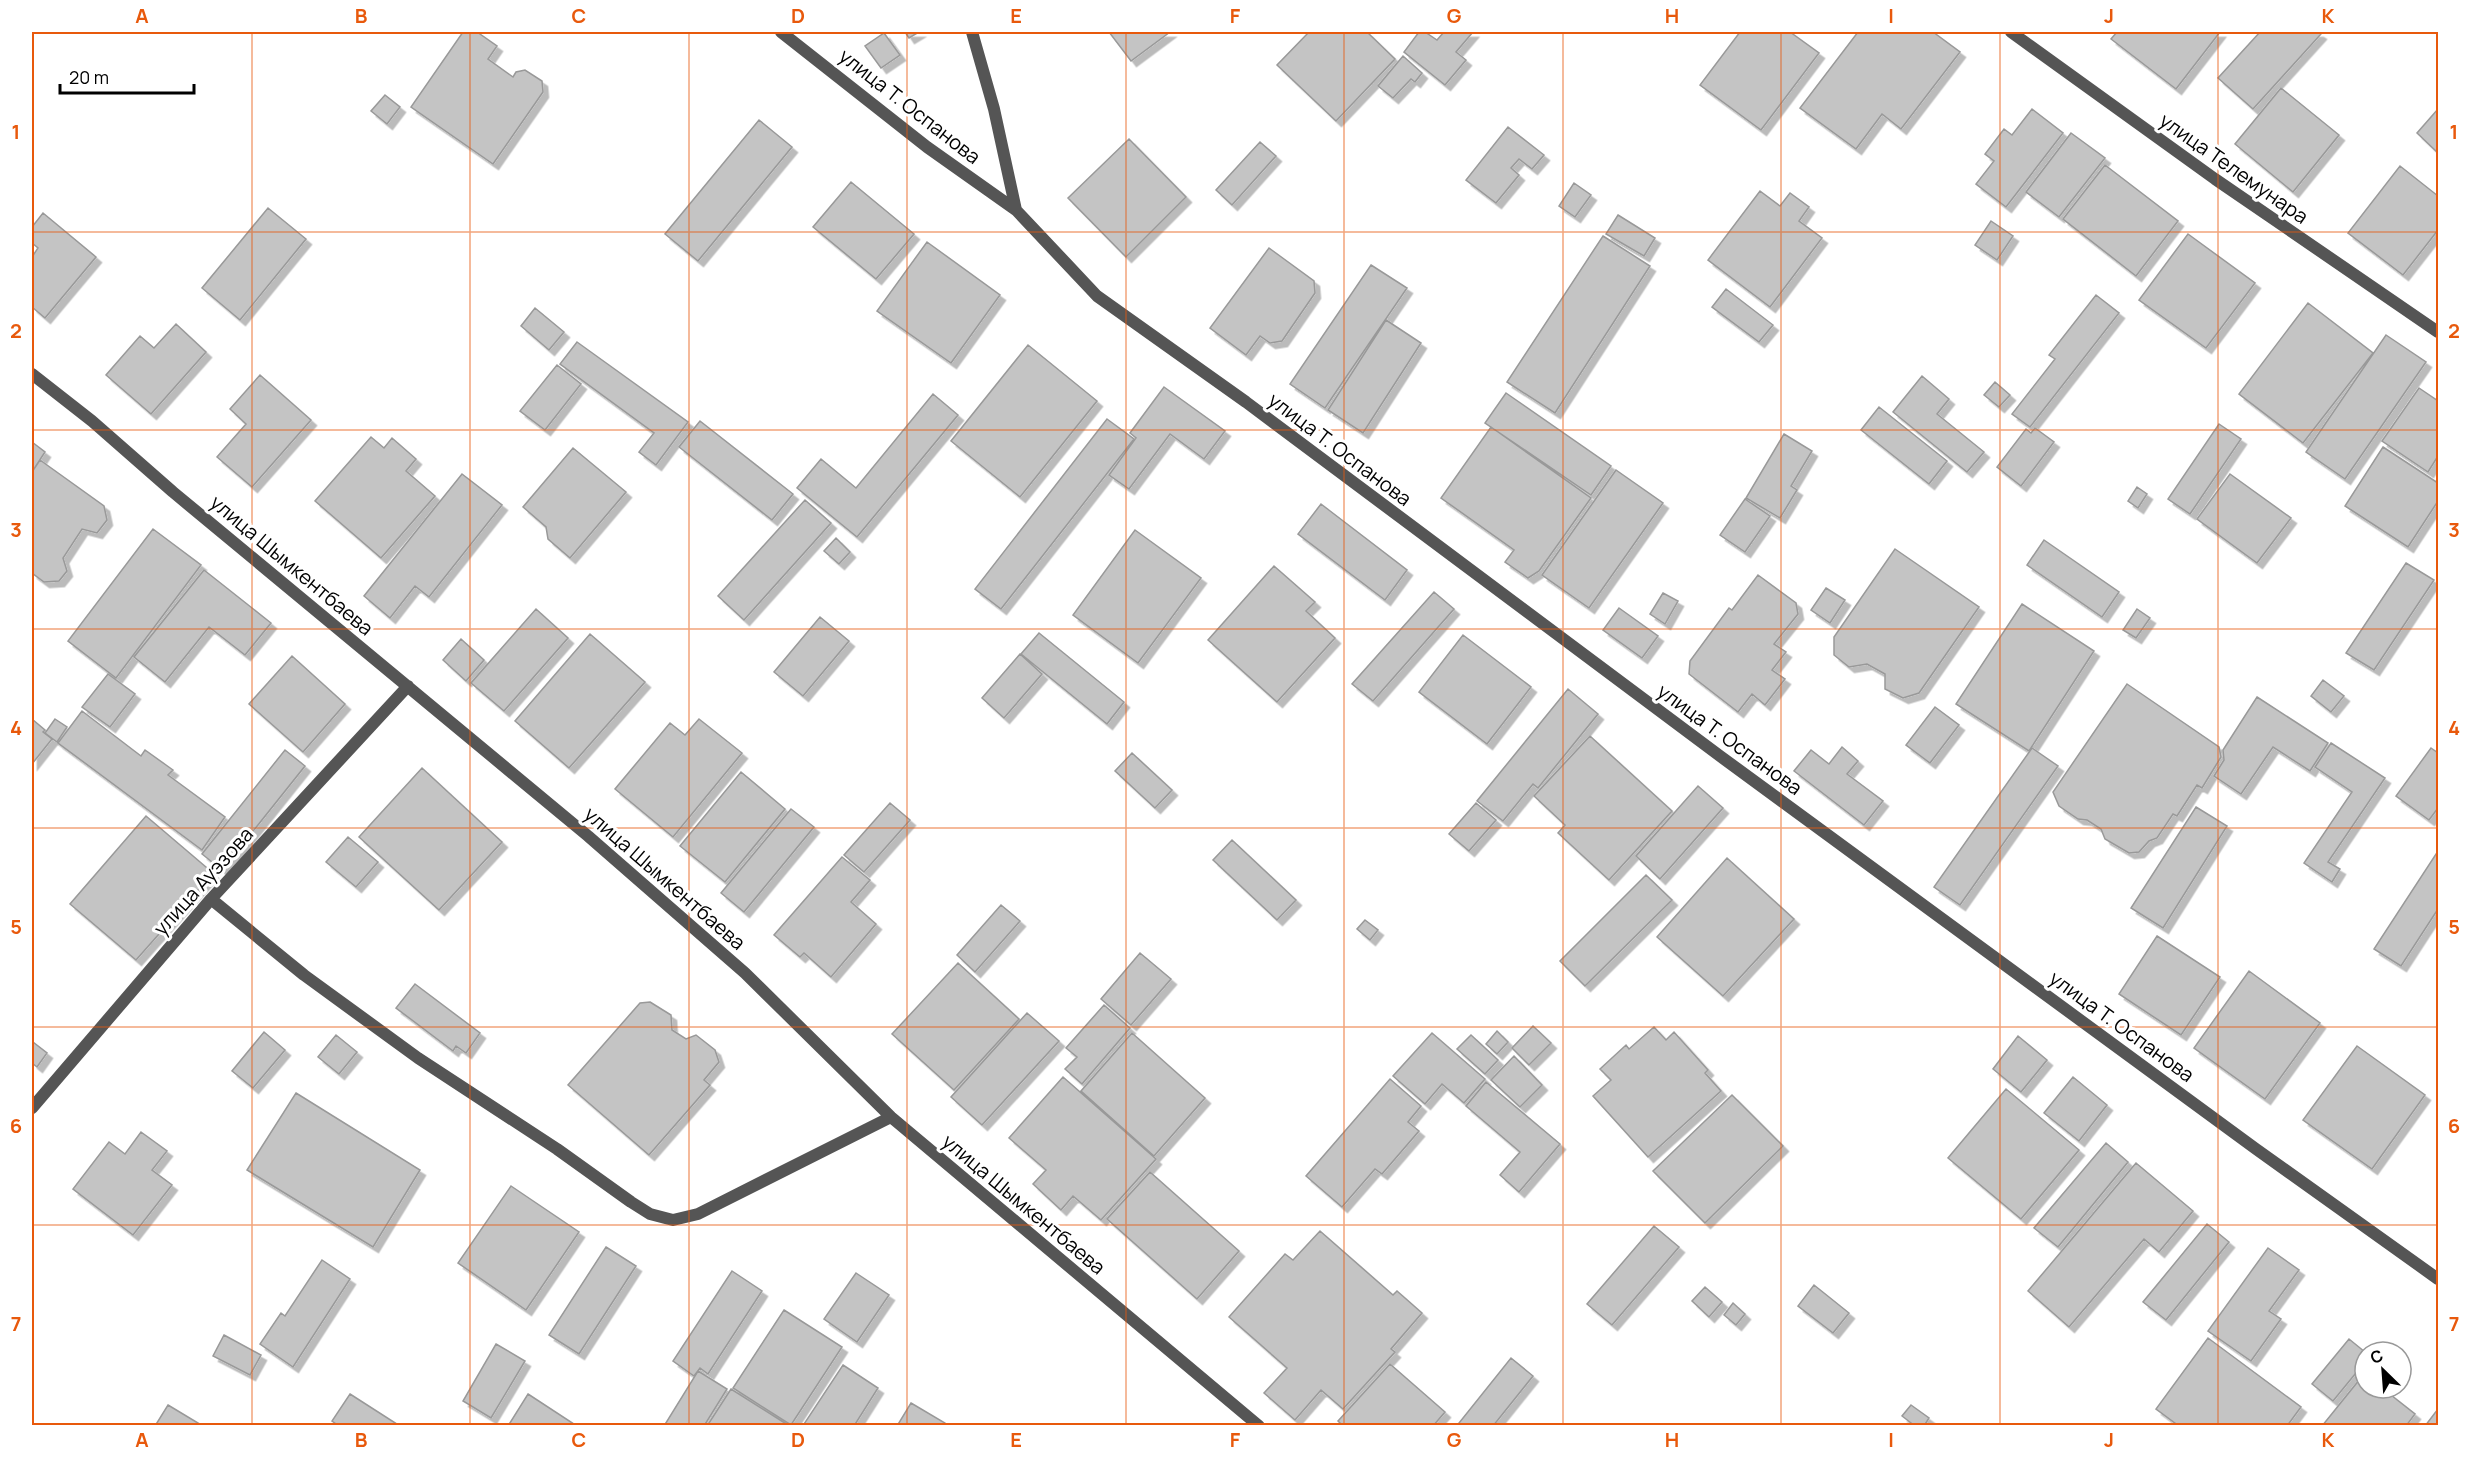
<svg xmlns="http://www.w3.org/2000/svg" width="2470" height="1457" font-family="Manrope,sans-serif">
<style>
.building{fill:#c4c4c4;stroke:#999;stroke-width:1.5;filter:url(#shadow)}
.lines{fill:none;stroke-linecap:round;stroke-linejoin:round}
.minor{stroke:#555;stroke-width:12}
.grid{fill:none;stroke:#e8590c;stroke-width:1.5;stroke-opacity:0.55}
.labels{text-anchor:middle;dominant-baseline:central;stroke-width:6;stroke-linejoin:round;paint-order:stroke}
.street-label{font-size:20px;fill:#000;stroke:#fff}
.neatline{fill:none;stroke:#e8590c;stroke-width:2}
.grid-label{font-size:20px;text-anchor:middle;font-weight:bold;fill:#e8590c}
</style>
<defs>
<filter id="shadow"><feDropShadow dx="5.5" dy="5.5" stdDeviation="0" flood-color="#0004"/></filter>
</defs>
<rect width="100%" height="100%" fill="#fff"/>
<path class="building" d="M463,32H477L497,46L488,59L513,77L516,72L525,70L542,81L543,92L493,164L411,107Z
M905,32H919L909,38Z
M1109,32H1170L1131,61Z
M1309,32H1367L1395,59L1336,121L1277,65Z
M1419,32H1425L1437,40L1444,32H1473L1456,52L1466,60L1445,85L1404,52Z
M1740,32H1790L1819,53L1761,130L1700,85Z
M1858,32H1933L1960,52L1901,129L1882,114L1856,149L1800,108Z
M2117,32H2220L2176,89L2111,39Z
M2260,32H2318L2321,34L2253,109L2218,78Z
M884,33L900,55L881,68L865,46Z
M1403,56L1422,73L1415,82L1411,79L1393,98L1378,86Z
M2281,88L2339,135L2293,192L2235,144Z
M385,95L400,107L387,124L371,111Z
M2032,109L2063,133L2006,207L1976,184L1994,161L1985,154L2004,129L2012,135Z
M2438,109V153L2417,133Z
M759,120L792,147L698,261L665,234Z
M1508,127L1544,155L1532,169L1519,159L1511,168L1519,175L1496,203L1466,180Z
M2071,133L2105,158L2059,217L2026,192Z
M1129,139L1186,197L1126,257L1068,198Z
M1260,142L1276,156L1232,205L1216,190Z
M2105,165L2178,221L2136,276L2063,219Z
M2400,166L2438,196V230L2403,275L2348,233Z
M851,182L914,234L876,279L813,227Z
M1574,183L1591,195L1575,217L1559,206Z
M1760,191L1780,206L1790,193L1809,207L1799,221L1822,238L1770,307L1708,260Z
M268,208L306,239L240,320L202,288Z
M43,213L96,257L45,318L32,307V257L38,248L32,243V227Z
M1618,215L1655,238L1644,256L1606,234Z
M1991,221L2013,236L1997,260L1975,245Z
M2188,234L2255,283L2206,348L2139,300Z
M1603,236L1650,266L1555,413L1507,382Z
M927,242L1000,295L951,363L877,311Z
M1269,248L1314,281L1315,293L1282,341L1270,343L1260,336L1246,355L1210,328Z
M1371,265L1407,288L1325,408L1290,384Z
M1726,289L1773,325L1759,342L1712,307Z
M2096,295L2119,313L2030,427L2012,414L2055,359L2049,355Z
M2308,303L2373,353L2303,443L2239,394Z
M535,308L564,332L549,350L521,326Z
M1386,320L1421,343L1363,433L1328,410Z
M176,324L206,352L151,414L106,375L140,336L154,348Z
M2386,335L2426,362L2345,479L2306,452Z
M577,342L688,422L656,465L639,452L654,433L560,364Z
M1028,345L1097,401L1020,497L951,441Z
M557,365L581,384L545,430L520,411Z
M260,375L311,420L252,487L217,457L246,424L230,409Z
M1922,376L1949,399L1937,414L1984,452L1967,472L1893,412Z
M1995,382L2010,395L1999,407L1984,395Z
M1164,387L1225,431L1204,459L1170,434L1129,489L1109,475L1136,438L1130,433Z
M2419,388L2438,401V456L2428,472L2382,441Z
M1506,393L1611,466L1591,495L1485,423Z
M933,394L958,415L857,537L797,488L821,459L856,488Z
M1879,407L1947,461L1929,484L1861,430Z
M1107,419L1134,439L1001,609L975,589Z
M700,421L793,494L772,520L679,447Z
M2219,424L2241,439L2190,514L2168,499Z
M1491,427L1591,498L1539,571L1528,578L1505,562L1514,550L1441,498Z
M2035,428L2054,442L2021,486L1997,467L2026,429L2031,433Z
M1784,434L1812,451L1791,486L1797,490L1780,518L1746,498Z
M371,437L384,448L392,438L416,459L406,471L435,496L381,558L315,501Z
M32,442L45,452L32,472Z
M2383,447L2438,483V501L2408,547L2345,506Z
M573,448L626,492L570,558L548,539L546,527L523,507Z
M40,460L104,506L107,520L97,533L82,529L63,558L67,571L59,581L44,582L32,573V472Z
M1616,470L1663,503L1589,608L1542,575Z
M462,474L502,505L429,597L415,586L390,618L364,596Z
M2230,474L2291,518L2257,563L2197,519Z
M2137,487L2147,494L2138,508L2128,501Z
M1745,499L1770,516L1745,552L1720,535Z
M805,500L831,523L744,620L718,596Z
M1321,504L1407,570L1385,600L1298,534Z
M153,529L201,565L116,678L68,641Z
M1135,530L1201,578L1138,663L1073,615Z
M836,538L850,552L839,564L824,551Z
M2044,540L2119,592L2102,617L2027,565Z
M1895,549L1979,607L1919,693L1903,698L1885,689V674L1867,664L1849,667L1834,655V637Z
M2406,563L2434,580L2374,670L2346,653Z
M1274,566L1315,602L1306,611L1335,638L1277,702L1208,640Z
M204,570L271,623L245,655L209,627L165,682L134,657Z
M1758,575L1796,603L1798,614L1774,644L1786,652L1772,670L1785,679L1765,705L1752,694L1738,712L1689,674L1690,661L1729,608L1732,610Z
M1826,588L1845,600L1830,623L1811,610Z
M1434,592L1454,609L1373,701L1352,684Z
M1663,593L1678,601L1665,624L1650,614Z
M2022,604L2094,651L2029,751L1956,704Z
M1619,608L1658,636L1642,658L1603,630Z
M536,609L568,638L504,711L471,683Z
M2137,609L2150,618L2136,638L2123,630Z
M820,617L849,641L803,696L774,672Z
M1039,633L1124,702L1107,724L1021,654Z
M590,634L645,682L569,768L515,721Z
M1463,635L1531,687L1487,744L1419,692Z
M461,639L484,660L466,681L443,660Z
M1020,654L1042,674L1004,718L982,698Z
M292,656L345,704L303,752L249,704Z
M108,674L135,694L110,727L82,707Z
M2323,680L2344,696L2331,712L2311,696Z
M2127,684L2219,747L2221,757L2202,788L2197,785L2177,816L2173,814L2157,838L2149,841L2139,852L2129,853L2105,839L2101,829L2087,820L2078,819L2059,806L2053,792Z
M1568,689L1598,714L1538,788L1533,784L1503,821L1477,801Z
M2257,697L2328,743L2310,771L2273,747L2241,794L2214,776L2224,760L2223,750Z
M1935,707L1959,725L1930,763L1906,745Z
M82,711L141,756L145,750L173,770L168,775L225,817L202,850L58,743Z
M32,719L45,730L43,732L52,739L32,764Z
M55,719L67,727L57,742L45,733Z
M699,719L742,753L673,837L615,789L670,723L685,735Z
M1590,736L1672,811L1609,880L1558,833L1565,825L1534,796Z
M2331,743L2385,778L2328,862L2340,869L2332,882L2304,863L2352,792L2315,767Z
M1842,747L1858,761L1847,774L1883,801L1864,825L1794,771L1811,750L1829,764Z
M2032,748L2058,766L1960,905L1934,887Z
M2431,748L2438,753V808L2429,820L2396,796Z
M285,750L305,766L222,870L202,854Z
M1132,753L1172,790L1155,808L1115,771Z
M422,768L502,842L439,910L359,837Z
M741,772L785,809L725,882L680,846Z
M1698,786L1723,808L1660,879L1636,856Z
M890,803L910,820L864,872L844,855Z
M1476,803L1496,820L1469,851L1449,834Z
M2196,807L2227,826L2163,928L2131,908Z
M791,809L814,827L744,912L721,893Z
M146,816L213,873L136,960L70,904Z
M348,837L378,862L356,887L326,862Z
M1232,840L1296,900L1277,920L1213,860Z
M2438,851V909L2401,966L2374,949Z
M842,857L870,880L851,902L876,924L831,977L804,953L800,957L774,935Z
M1727,858L1794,919L1723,996L1657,937Z
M1646,875L1672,900L1585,986L1560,961Z
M1001,905L1020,921L975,972L957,955Z
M1365,920L1378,930L1370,940L1357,929Z
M2157,936L2220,977L2181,1035L2119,994Z
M1140,953L1171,979L1131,1025L1101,999Z
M958,963L1019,1019L954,1090L892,1034Z
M2249,971L2320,1023L2265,1099L2194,1048Z
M415,984L480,1033L466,1053L456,1046L453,1051L396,1008Z
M650,1002L671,1015L672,1030L686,1039L696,1035L715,1050L719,1062L704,1080L710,1085L649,1155L568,1085L640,1003Z
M1104,1005L1130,1028L1082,1084L1065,1069L1077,1057L1066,1048Z
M1027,1013L1059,1041L982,1125L951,1097Z
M1533,1026L1551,1043L1529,1065L1512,1048Z
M1654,1027L1666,1040L1674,1032L1708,1070L1705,1073L1721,1091L1648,1157L1593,1096L1611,1080L1600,1069L1626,1045L1629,1049Z
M1497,1031L1508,1042L1497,1054L1486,1044Z
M264,1032L285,1050L253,1088L232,1071Z
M1132,1033L1205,1098L1154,1156L1081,1091Z
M1432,1033L1485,1079L1464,1103L1442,1084L1425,1104L1393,1076Z
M336,1035L357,1052L339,1074L318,1057Z
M1471,1035L1498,1060L1485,1074L1457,1049Z
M2018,1036L2047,1060L2021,1092L1993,1069Z
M33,1042L47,1053L37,1067L32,1063Z
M2357,1046L2425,1095L2372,1169L2303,1120Z
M1514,1056L1542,1085L1520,1107L1491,1080Z
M1063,1077L1156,1159L1101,1220L1073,1196L1061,1210L1033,1184L1046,1170L1009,1138Z
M2073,1077L2107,1105L2079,1141L2044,1113Z
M1390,1079L1421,1106L1408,1122L1419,1131L1382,1174L1375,1169L1342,1207L1306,1176Z
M1486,1082L1560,1144L1519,1192L1500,1175L1520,1152L1466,1106Z
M2006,1089L2079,1150L2021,1219L1948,1158Z
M296,1093L420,1170L373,1247L247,1170Z
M1732,1095L1783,1146L1705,1223L1653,1171Z
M141,1132L167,1151L152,1170L172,1185L133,1235L73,1189L109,1142L125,1154Z
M2106,1143L2128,1162L2058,1247L2034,1228Z
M2136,1163L2193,1211L2159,1252L2144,1239L2069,1327L2028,1291Z
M1150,1172L1239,1251L1197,1299L1107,1219Z
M511,1186L579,1232L526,1310L458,1263Z
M2207,1224L2229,1242L2166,1320L2143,1302Z
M1654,1226L1679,1247L1612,1325L1587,1304Z
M1320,1231L1393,1295L1397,1291L1422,1313L1391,1349L1395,1352L1343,1409L1321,1390L1295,1420L1264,1393L1287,1368L1229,1317L1285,1254L1293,1260Z
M606,1247L636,1266L579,1354L549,1335Z
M2268,1248L2299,1270L2269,1311L2281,1319L2251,1361L2208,1331Z
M322,1260L350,1279L293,1367L260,1344L281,1313L285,1316Z
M732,1271L762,1291L708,1374L700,1368L694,1376L673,1361Z
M856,1273L889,1295L857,1342L824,1319Z
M1814,1285L1849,1313L1833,1333L1798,1306Z
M1705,1287L1722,1302L1709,1317L1692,1301Z
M1733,1303L1745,1314L1736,1325L1724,1315Z
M784,1310L842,1347L791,1425L733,1388Z
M224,1335L261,1355L250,1375L213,1356Z
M2208,1338L2301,1407L2287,1426H2179L2156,1409Z
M2349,1339L2365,1352V1362L2333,1401L2312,1384Z
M496,1344L525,1361L491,1418L463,1401Z
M1511,1358L1533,1376L1493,1426H1461L1459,1423Z
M1390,1364L1445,1412L1433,1426H1343L1338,1421Z
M843,1365L878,1388L854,1426H807L804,1424Z
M698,1371L727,1389L704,1426H664Z
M2364,1374L2365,1388H2382L2415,1414L2406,1426H2322Z
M731,1389L788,1425V1426H707Z
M350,1394L400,1426H339L332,1421Z
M528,1394L577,1426H508Z
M911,1403L945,1423L944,1426H897Z
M168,1405L203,1426H155Z
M1911,1405L1929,1418L1924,1426H1915L1902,1416Z
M2438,1409V1426H2425Z"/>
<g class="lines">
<path class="minor" d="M781,32L927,147L1016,210L1097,296L1246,402L1720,756L2256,1149L2438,1279
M972,32L994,109L1016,210
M2011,32L2215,179L2438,332
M32,374L92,421L173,492L588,836L745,973L891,1117L1259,1426
M211,899L304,975L418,1058L557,1149L631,1202L650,1214L673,1220L698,1214L891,1117
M32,1108L211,899L408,686"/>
</g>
<path class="grid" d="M252,32V1426M470,32V1426M689,32V1426M907,32V1426M1126,32V1426M1344,32V1426M1563,32V1426M1781,32V1426M2000,32V1426M2218,32V1426M32,232H2438M32,430H2438M32,629H2438M32,828H2438M32,1027H2438M32,1225H2438"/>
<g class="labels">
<g class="street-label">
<text transform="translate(910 106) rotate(38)">улица Т. Оспанова</text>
<text transform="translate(2234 168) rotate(35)">улица Телемунара</text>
<text transform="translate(1340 449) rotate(37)">улица Т. Оспанова</text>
<text transform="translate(292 565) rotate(40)">улица Шымкентбаева</text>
<text transform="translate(1730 739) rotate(36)">улица Т. Оспанова</text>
<text transform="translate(665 878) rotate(41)">улица Шымкентбаева</text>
<text transform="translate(203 881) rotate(-48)">улица Ауэзова</text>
<text transform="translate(2122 1026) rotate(36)">улица Т. Оспанова</text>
<text transform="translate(1024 1204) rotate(40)">улица Шымкентбаева</text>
</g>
</g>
<rect width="2470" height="1457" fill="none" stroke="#ffffff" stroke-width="66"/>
<g transform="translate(2383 1370) rotate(335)"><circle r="28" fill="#ffffff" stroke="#999999" stroke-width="1.5"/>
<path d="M0-4.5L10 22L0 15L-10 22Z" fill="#000000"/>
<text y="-9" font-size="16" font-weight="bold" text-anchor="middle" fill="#000000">С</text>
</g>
<path d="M60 84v9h134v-9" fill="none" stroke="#000000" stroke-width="3"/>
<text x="69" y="84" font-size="18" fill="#000000" stroke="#ffffff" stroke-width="4.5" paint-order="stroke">20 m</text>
<rect x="33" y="33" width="2404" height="1391" class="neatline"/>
<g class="grid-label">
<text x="142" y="23">A</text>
<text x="361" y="23">B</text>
<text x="579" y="23">C</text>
<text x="798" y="23">D</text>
<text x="1016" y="23">E</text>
<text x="1235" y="23">F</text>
<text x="1454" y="23">G</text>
<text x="1672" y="23">H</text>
<text x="1891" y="23">I</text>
<text x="2109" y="23">J</text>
<text x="2328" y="23">K</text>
<text x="16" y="139">1</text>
<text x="2454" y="139">1</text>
<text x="16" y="338">2</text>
<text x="2454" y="338">2</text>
<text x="16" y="537">3</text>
<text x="2454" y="537">3</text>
<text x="16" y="735">4</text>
<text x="2454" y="735">4</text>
<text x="16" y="934">5</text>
<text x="2454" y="934">5</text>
<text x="16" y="1133">6</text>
<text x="2454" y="1133">6</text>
<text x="16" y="1331">7</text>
<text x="2454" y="1331">7</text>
<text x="142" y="1447">A</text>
<text x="361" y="1447">B</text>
<text x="579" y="1447">C</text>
<text x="798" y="1447">D</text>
<text x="1016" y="1447">E</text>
<text x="1235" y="1447">F</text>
<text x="1454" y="1447">G</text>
<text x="1672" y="1447">H</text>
<text x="1891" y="1447">I</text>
<text x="2109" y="1447">J</text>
<text x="2328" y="1447">K</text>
</g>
</svg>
